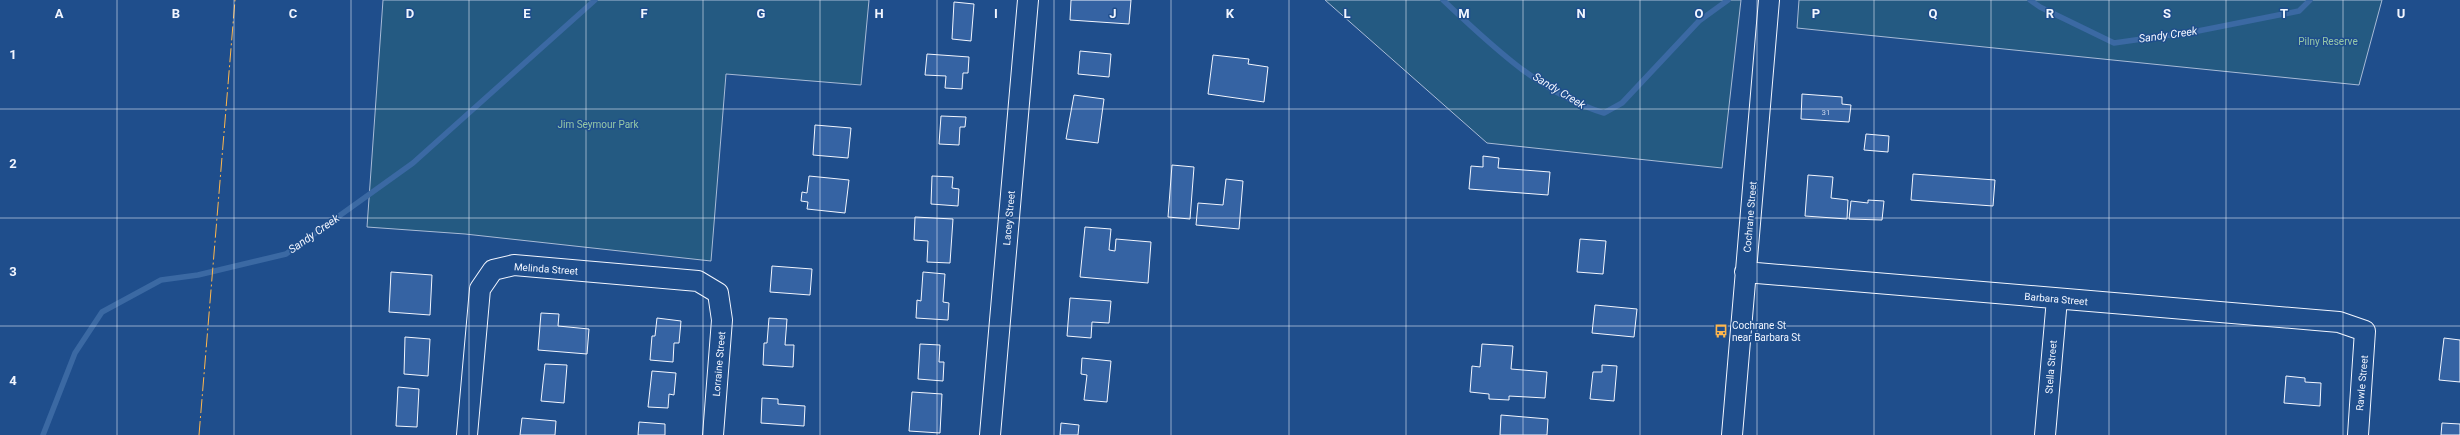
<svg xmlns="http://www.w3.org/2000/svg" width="2460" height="435" font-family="Roboto,sans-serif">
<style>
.green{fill:#245a82;stroke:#a8bbd7}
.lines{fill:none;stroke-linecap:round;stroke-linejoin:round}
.stream{stroke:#3b69a3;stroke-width:5.5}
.building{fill:#3563a3;stroke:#f2f6ff}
.minor-casing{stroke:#f2f6ff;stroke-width:22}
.minor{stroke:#1f4e8c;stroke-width:20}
.power{stroke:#ffb74d;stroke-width:1;stroke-dasharray:14 3 2 3;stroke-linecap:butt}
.grid{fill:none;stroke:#f2f6ff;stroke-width:1;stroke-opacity:0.55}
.labels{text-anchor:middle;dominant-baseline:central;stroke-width:3;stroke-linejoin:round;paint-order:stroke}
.number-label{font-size:8px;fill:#c3d1e8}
.park-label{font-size:10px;fill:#97c8a6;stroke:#1f4e8c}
.street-label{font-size:10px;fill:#f2f6ff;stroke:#1f4e8c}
.poi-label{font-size:10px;fill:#f2f6ff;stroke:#1f4e8c;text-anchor:start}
.water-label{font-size:11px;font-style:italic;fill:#f2f6ff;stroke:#1f4e8c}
.grid-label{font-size:13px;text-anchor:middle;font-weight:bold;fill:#f2f6ff;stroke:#1f4e8c;stroke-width:3;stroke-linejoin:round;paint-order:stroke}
</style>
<rect width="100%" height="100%" fill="#1f4e8c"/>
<path class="green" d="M383,0H869L861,85L726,74L711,261L465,234L367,227Z
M1325,0H1741L1722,168L1487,143Z
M1799,0H2382L2359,85L1797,28Z"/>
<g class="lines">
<path class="stream" d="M1443,0C1490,44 1541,94 1604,113L1622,103L1699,21L1728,0
M2030,0L2040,7L2114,43L2198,31L2299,11L2310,0
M43,435L75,353L102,312L161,280L198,275L286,254L413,163L595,0"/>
</g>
<path class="building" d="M1071,0H1131L1129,24L1070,20Z
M954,2L974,4L971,41L952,39Z
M1080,51L1111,54L1109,77L1078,74Z
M927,54L969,57L968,73H963L962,89L945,88L946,76L925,75Z
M1213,55L1249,59L1248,64L1268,67L1264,102L1208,94Z
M1802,94L1842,97V104L1851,105L1849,122L1801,119Z
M1074,95L1104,99L1098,143L1066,139Z
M941,116L966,117L965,127H960L959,145L939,144Z
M815,125L851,128L848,158L813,155Z
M1866,134L1889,136L1888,152L1864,150Z
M1483,156L1499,158L1498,168L1550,172L1548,195L1469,189L1471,166L1483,167Z
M1172,165L1194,167L1190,219L1168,217Z
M1913,174L1995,180L1993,206L1911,200Z
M1808,175L1833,177L1831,198L1848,200L1847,219L1805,216Z
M809,176L849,180L845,213L807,209L808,202L801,201L802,192L807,193Z
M932,176L953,177L952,188L959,189L958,206L931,204Z
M1226,179L1243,181L1239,229L1196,225L1198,203L1223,205Z
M1868,200L1884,201L1882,220L1849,219L1851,201L1868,203Z
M915,217L953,219L950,263L927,262L928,241L914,240Z
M1085,227L1111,229L1109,250L1115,251L1116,239L1151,242L1148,283L1080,277Z
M1580,239L1606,241L1603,274L1577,272Z
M772,266L812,269L810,295L770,292Z
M391,272L432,275L430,315L389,312Z
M923,272L945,274L943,302L949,303L948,320L916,318L917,300L921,301Z
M1070,298L1111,301L1109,323L1092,322L1091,338L1067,336Z
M1595,305L1637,309L1634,337L1592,333Z
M541,313L559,314L558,326L589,329L587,354L538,350Z
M657,318L681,321L679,343H674L673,362L650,360L652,336H655Z
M769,318L787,319L785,345H794L793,367L763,365L764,343H767Z
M405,337L430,339L428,376L404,374Z
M2444,338L2460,340V382L2439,380Z
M920,344L940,345L939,362H944L943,381L918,379Z
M1482,344L1513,346L1511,369L1547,372L1545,398L1509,396V400L1489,399V394L1470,392L1472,366L1480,367Z
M1082,358L1111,361L1107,402L1084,400L1087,375L1081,374Z
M545,364L567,365L564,403L541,401Z
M1602,365L1617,366L1614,401L1590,399L1593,372H1602Z
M652,371L676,373L674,395L669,394L668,408L648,407Z
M2286,376L2305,378V382L2321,383L2320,406L2284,403Z
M398,387L419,389L417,427L396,426Z
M912,392L942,394L940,433L909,431Z
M762,398L778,399V404L805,406L804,426L761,423Z
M1501,415L1548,419L1547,435H1500Z
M522,418L556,421L555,435H520Z
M639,422L665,424V435H638Z
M1061,423L1079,425L1078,435H1060Z
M2442,423L2460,424V435H2441Z"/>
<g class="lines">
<g class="minor-casing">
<path id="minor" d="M1745,272L2339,322L2365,331L2358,435
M467,435L480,289L493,270L514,265L698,281L718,293L722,320L713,435
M990,435L1028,0
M1732,435L1769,0
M2045,435L2057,299"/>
</g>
<use href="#minor" class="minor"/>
<path class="power" d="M199,435L235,0"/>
</g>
<path class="grid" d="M117,0V435M234,0V435M351,0V435M469,0V435M586,0V435M703,0V435M820,0V435M937,0V435M1054,0V435M1171,0V435M1289,0V435M1406,0V435M1523,0V435M1640,0V435M1757,0V435M1874,0V435M1991,0V435M2109,0V435M2226,0V435M2343,0V435M0,109H2460M0,218H2460M0,326H2460"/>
<defs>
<g id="bus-bare" transform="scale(1.08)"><path d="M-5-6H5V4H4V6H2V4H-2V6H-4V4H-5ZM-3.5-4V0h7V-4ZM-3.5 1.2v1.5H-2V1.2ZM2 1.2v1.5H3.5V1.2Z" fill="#ffb74d" stroke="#1f4e8c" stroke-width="2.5" paint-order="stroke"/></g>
</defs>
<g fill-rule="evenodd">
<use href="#bus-bare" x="1721" y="331"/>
</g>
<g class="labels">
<g class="number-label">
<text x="1826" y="112">31</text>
</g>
<g class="park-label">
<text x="2328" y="41">Pilny Reserve</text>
<text x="598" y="124">Jim Seymour Park</text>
</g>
<g class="street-label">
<text transform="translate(1750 217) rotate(-85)">Cochrane Street</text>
<text transform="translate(1009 218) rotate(-85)">Lacey Street</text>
<text transform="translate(546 269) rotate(4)">Melinda Street</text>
<text transform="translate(2056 299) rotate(5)">Barbara Street</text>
<text transform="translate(719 364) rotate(-85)">Lorraine Street</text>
<text transform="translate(2051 367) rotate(-85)">Stella Street</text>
<text transform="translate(2362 383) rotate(-85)">Rawle Street</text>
</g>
<g class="poi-label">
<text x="1732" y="325">Cochrane St<tspan x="1732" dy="12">near Barbara St</tspan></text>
</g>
<g class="water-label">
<text transform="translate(2168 35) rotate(-8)">Sandy Creek</text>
<text transform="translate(1559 91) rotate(31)">Sandy Creek</text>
<text transform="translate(314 234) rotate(-35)">Sandy Creek</text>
</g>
</g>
<g class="grid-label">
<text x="59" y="18">A</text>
<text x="176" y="18">B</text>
<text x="293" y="18">C</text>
<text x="410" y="18">D</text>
<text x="527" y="18">E</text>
<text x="644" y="18">F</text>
<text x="761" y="18">G</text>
<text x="879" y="18">H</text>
<text x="996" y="18">I</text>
<text x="1113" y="18">J</text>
<text x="1230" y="18">K</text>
<text x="1347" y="18">L</text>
<text x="1464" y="18">M</text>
<text x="1581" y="18">N</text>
<text x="1699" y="18">O</text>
<text x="1816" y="18">P</text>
<text x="1933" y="18">Q</text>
<text x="2050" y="18">R</text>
<text x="2167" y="18">S</text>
<text x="2284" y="18">T</text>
<text x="2401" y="18">U</text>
<text x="13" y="59">1</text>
<text x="13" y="168">2</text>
<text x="13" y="276">3</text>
<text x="13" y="385">4</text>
</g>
</svg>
